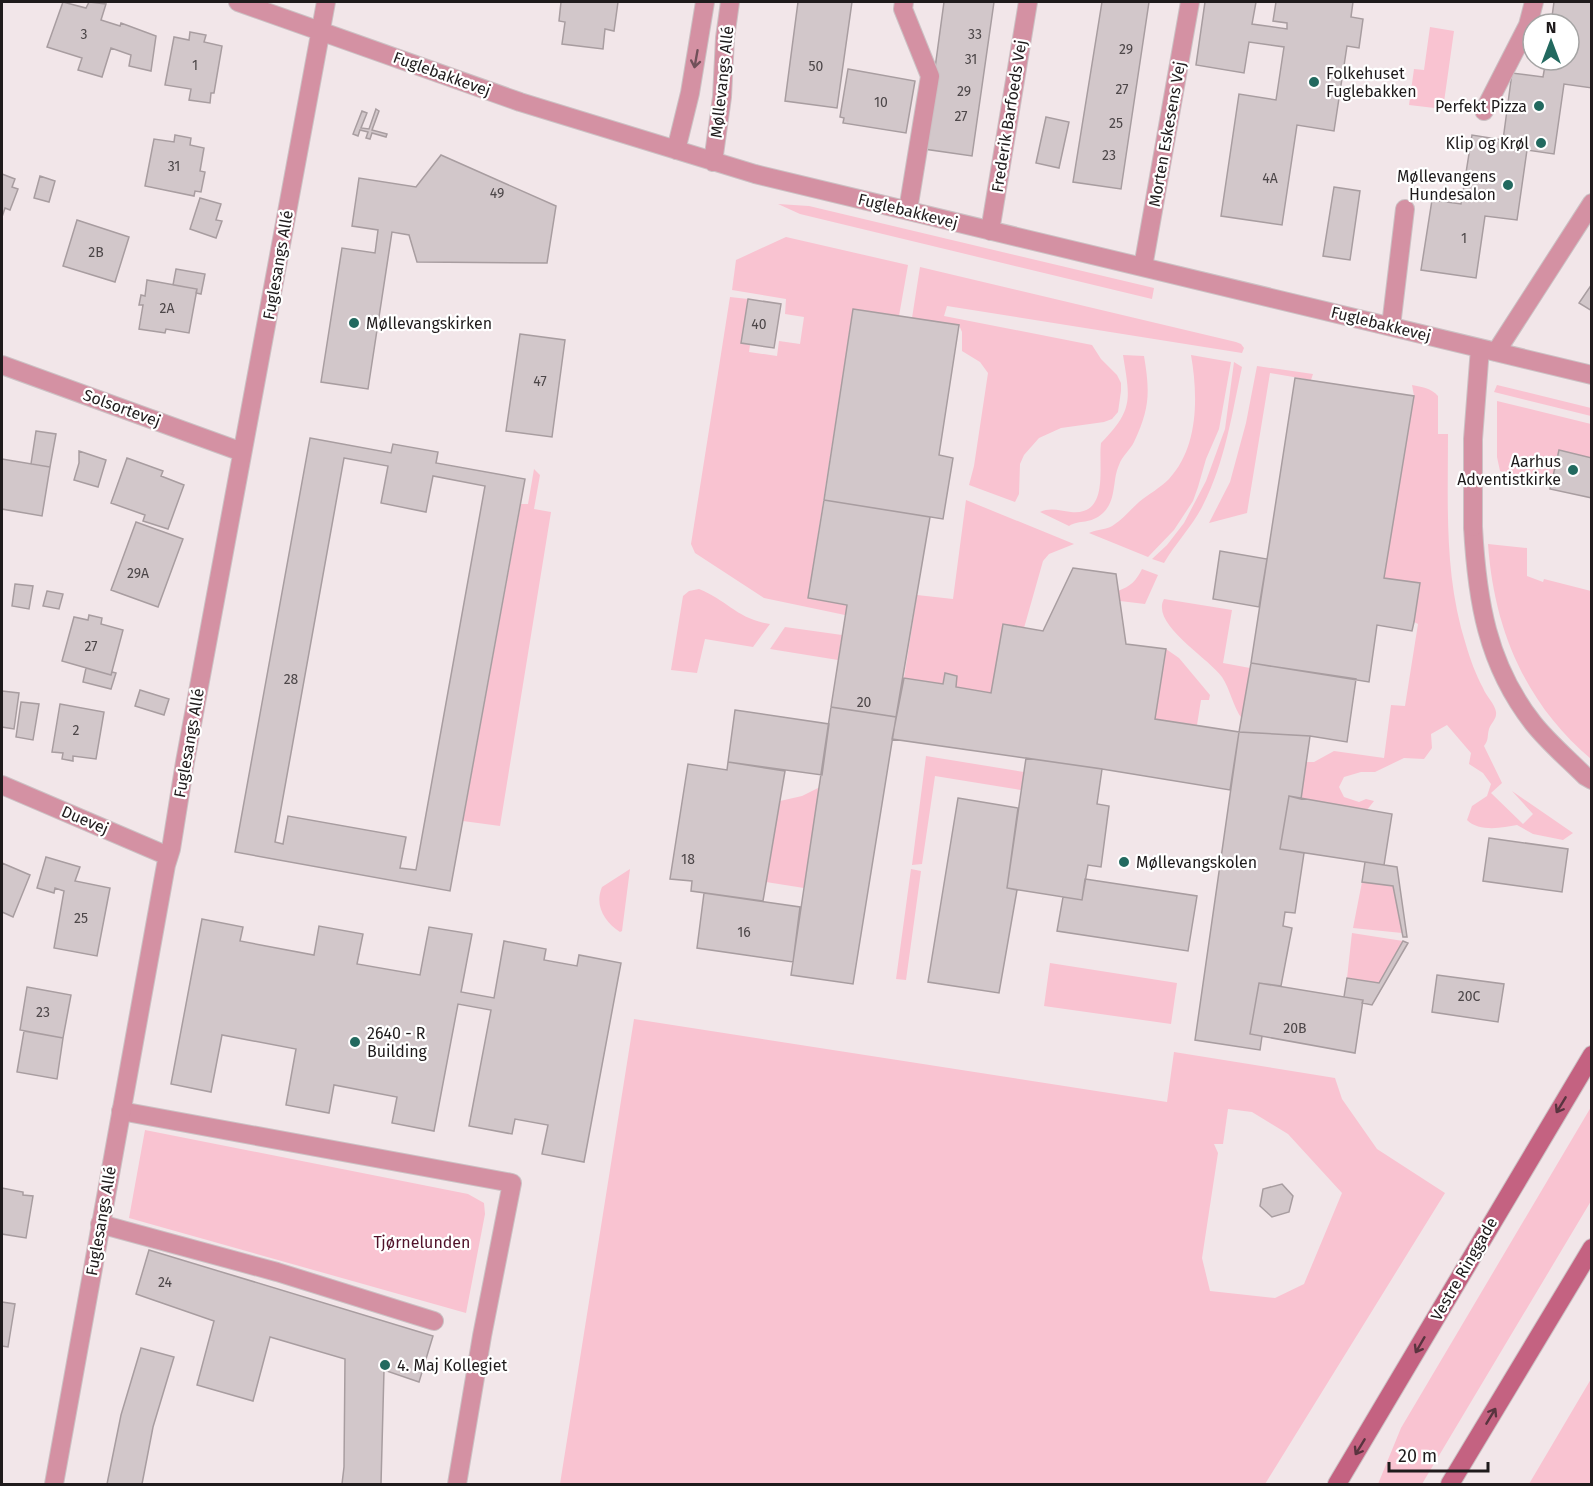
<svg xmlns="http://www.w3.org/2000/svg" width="1593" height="1486" font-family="'Fira Sans',sans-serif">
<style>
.green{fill:#f9c3d1;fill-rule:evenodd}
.building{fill:#d2c7ca;stroke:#a89da0;stroke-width:1.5;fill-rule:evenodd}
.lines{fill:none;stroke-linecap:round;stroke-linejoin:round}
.service-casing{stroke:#ccc1c4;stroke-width:20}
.minor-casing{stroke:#ccc1c4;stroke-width:20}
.secondary-casing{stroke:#ccc1c4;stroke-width:20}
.service{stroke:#d491a3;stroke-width:18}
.minor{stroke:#d491a3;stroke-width:18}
.secondary{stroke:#c46281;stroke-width:18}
.oneway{stroke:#705059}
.oneway2{stroke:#59343f}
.poi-dot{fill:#22695f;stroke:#fff;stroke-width:2}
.labels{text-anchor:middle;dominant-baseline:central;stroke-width:4.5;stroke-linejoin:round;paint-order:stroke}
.number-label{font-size:14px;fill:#4c4648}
.poi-label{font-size:16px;fill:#1f1b1c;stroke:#fff;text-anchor:start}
.street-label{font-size:16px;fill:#1f1b1c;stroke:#fff}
.park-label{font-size:16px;fill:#501129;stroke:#fff}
</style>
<rect width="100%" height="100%" fill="#f2e6e9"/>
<path class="green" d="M1430,27L1454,31L1443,109L1409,105L1414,69L1424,70Z
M778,204L809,206L1154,288L1152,299L800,214Z
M786,237L908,265L899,316L853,309L808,598L847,605L845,615L764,598L695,553L691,544L730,297L748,299L741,343L750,345L749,352L777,356L779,341L800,344L804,317L785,314L786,299L732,290L736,260Z
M920,267L1236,342L1241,344L1244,348L1242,353L947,306L944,316L1092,345L1101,359L1117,375L1121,383V391L1118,412L1112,419L1104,422L1061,428L1039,438L1024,455L1020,464L1019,494L1015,502L969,485L974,466L988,373L980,362L962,351V332L959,325L912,318Z
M1123,355L1144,356C1150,392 1150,408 1134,442C1130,450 1122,456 1119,465C1112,480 1117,500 1103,513C1090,525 1080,519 1069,526L1040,512C1051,507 1060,511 1071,512C1110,516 1098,467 1101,443C1134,409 1130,399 1123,355Z
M1191,355L1231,362L1219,429L1206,459L1198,487L1193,501L1174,530L1148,557L1089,533C1097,529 1108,530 1115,524C1124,518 1131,509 1139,502C1149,494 1160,488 1169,479C1199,447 1198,395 1191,355Z
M1234,362L1242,367C1232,414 1225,462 1203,505C1194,524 1175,544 1164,563L1152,559L1167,545L1184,523L1206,481L1225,429Z
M1257,366L1313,374L1311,380L1270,373L1247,513L1209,523L1230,482L1246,423Z
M1412,385C1422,387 1431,388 1438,396V434H1448C1448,506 1444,576 1466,645C1470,659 1476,675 1483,688C1486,696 1495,704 1496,712C1497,719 1491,723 1489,729C1487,736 1489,740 1484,746L1502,783L1491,793L1523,824L1533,814L1512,791L1573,833L1563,840L1533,834L1517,825C1502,828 1479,832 1467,820L1472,806L1487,796L1491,784L1483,773L1469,764L1471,753L1447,725L1431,734L1432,748L1424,759L1404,758L1375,772H1361L1344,777L1339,787L1344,797L1359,802L1366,799L1374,801L1367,810L1301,799L1306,762H1314L1334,751L1384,758L1391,705L1405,706L1418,624L1414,622L1419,583L1384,578L1414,396Z
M1497,385L1591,408V416L1494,392Z
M1497,401L1591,424V458L1559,450L1552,482L1500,471L1497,457Z
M534,469L540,475L534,509L551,512L500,826L463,821L521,504H528Z
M966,500L1074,544L1049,554L1043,561L1024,628L1003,624L991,693L956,687L957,676L945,673L943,684L904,678L917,595L953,599Z
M1488,544L1527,548V576L1543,582L1544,579L1591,591V759C1525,703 1494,629 1488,544Z
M1142,569L1158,575L1145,604L1120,601L1118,591C1131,586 1136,581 1142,569Z
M699,589C727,600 737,619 770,624L753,647L705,639L697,673L671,670L683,596L689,591Z
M1164,599L1232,610L1223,663L1250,668L1242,719C1233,706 1230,689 1222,677C1209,658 1150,624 1164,599Z
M785,627L842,635L838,660L770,649Z
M1166,649L1179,658L1210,695L1209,700H1201L1197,725L1155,719Z
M926,756L1024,772L1021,790L935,776L922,864L912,865Z
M820,787L804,888L766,882L780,801L802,796Z
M630,869L622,931L620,932C605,922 594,906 602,887Z
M911,869L921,871L906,980L896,979Z
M1362,882L1393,886L1402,933L1353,928Z
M1352,933L1403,941L1379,983L1347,978Z
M1050,963L1177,983L1171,1024L1044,1006Z
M634,1019L1167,1102L1174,1052L1335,1078L1342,1099L1377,1149L1445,1193L1265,1484H560ZM1228,1109L1252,1112L1288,1134L1342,1193L1304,1284L1275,1298L1210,1291L1202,1258L1218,1153L1214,1144H1223Z
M1591,1107V1201L1422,1484H1378L1401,1428Z
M145,1130L468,1194L484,1203L485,1214L466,1313L129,1218Z
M1591,1379V1484H1529Z"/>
<path class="building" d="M63,2L86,8L89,2L106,4L101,20L120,26L121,23L156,36L151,71L129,66L131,55L111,48L102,77L78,70L82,58L47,47Z
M561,2H618L614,31L605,29L603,49L562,44L565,22L559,21Z
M798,2H852L837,108L785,101Z
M944,2H994L972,156L924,149Z
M1102,2H1149L1121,189L1073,182Z
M1205,2H1256L1252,24L1287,29V23L1273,21L1276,2H1353L1351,17L1363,19L1359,48L1347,46L1334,131L1297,125L1282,225L1221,216L1239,94L1276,100L1284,47L1249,42L1244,73L1196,65Z
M1554,2H1592V88L1564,84L1554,154L1527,150L1517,220L1485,216L1476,278L1421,270L1432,200L1461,204L1472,135L1503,140L1512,73L1543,77L1546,60H1569V24H1551Z
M190,32L206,35L204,42L222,46L214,93H211L210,103L189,100L191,89L165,85L174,37L189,40Z
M848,69L915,81L906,133L843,123L844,118L840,117Z
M376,109L379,111L372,130L387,134L386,137L372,133L370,139L366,138L368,132L360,130L358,136L353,134L362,111L367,113L361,128L369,129Z
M1046,117L1069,122L1059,168L1036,163Z
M175,135L191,138L190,145L204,148L200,171L205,172L201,192L195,191L194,196L145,186L154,139L174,142Z
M441,155L556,206L547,263L417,262L409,235L392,232L368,389L321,382L342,248L375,253L378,230L352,226L359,178L416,187Z
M2,174L15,179L12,187L18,189L10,210L5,208L2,217Z
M40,176L55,181L49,202L34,198Z
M1334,187L1360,191L1350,260L1323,256Z
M200,198L221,204L216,220L222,221L216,238L190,229Z
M77,220L129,237L115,282L63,266Z
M176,269L205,274L201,294L196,293L197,289L173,285Z
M147,280L197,289L189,333L166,329L165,333L139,329L143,305H139L141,295L145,296Z
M1592,284V311L1579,303Z
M748,299L781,304L774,348L741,343Z
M853,309L959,325L939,455L953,458L943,519L824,500Z
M520,334L565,340L552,437L506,431Z
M1295,378L1414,396L1384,578L1420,583L1414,622L1412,631L1377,625L1369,682L1251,663Z
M36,431L56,434L50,467L31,464Z
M310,438L391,453L393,444L438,452L436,463L525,479L450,891L235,852ZM344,458L388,466L381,503L426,512L433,476L485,486L416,870L400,868L406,837L288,816L283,844L275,842Z
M1559,450L1592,458V498L1550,489Z
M79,451L106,460L98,487L74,480L79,463Z
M127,458L163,471L161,476L184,485L168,529L143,521L145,515L111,503Z
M2,459L50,467L42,516L2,509Z
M824,500L930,517L896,717L831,707L847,605L808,598Z
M136,522L183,539L158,607L111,590Z
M1220,551L1267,559L1259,607L1213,599Z
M1073,568L1116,574L1126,644L1166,649L1155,719L1239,732L1230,790L1102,769L892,739L904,678L943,684L945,673L957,676L956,687L991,693L1003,624L1043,631Z
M15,584L33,586L29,609L12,606Z
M47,591L63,594L59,609L43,606Z
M89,615L102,618L101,624L123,630L111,675L62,661L74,617L88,620Z
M1251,663L1356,679L1347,742L1310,736L1239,732Z
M86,668L111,675L112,672L116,673L111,689L83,682Z
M140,690L169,699L164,715L135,706Z
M2,691L19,693L14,729L2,727Z
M21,702L39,704L33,740L16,737Z
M60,704L104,712L96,759L73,756V761L62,759L63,753L52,752Z
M831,707L896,717L853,984L791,975Z
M735,710L829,724L822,775L728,762Z
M1239,732L1310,736L1301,799L1289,796L1280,849L1304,853L1295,913L1285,912L1283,926L1292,928L1281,986L1259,983L1250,1034L1262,1036L1260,1050L1195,1040Z
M1026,758L1102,769L1097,804L1109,806L1101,867L1088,865L1082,900L1007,888Z
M728,762L785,771L763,901L691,891L692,881L670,879L688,764L727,770Z
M1289,796L1392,814L1384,865L1280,849Z
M958,798L1018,808L1007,888L1017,890L999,993L928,982Z
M1489,838L1568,849L1562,892L1483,881Z
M46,857L80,867L75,881L110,888L97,956L54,948L64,891L55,888L54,893L37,888Z
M1365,862L1397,867L1407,937H1403L1393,886L1362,882Z
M2,863L30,875L13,917L2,912Z
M1085,879L1197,896L1188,951L1057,931L1063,897L1082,900Z
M704,893L800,907L793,962L697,948Z
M202,919L243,927L240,941L314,955L319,926L363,934L357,964L420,975L429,927L472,934L461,992L494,998L504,941L546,949L544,960L577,966L579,955L621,963L584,1162L542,1154L548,1125L515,1119L512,1134L469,1126L491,1010L458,1004L434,1131L392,1123L397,1097L334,1085L329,1113L286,1105L296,1049L222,1035L211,1092L171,1084Z
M1403,941L1408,943L1372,1005L1362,1003L1363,1000L1344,997L1347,978L1379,983Z
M1437,975L1504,984L1498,1022L1432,1012Z
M1259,983L1363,1000L1355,1053L1250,1034Z
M27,987L71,995L63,1038L20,1030Z
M24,1031L63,1038L57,1079L17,1072Z
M1282,1184L1293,1196L1289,1212L1272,1217L1260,1206L1263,1189Z
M2,1188L23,1192V1195L33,1196L26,1238L2,1234Z
M149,1250L433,1336L419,1382L384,1370L381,1484H342L344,1467L345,1359L270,1337L253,1401L197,1385L214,1321L136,1294Z
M2,1302L15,1304L8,1347L2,1346Z
M141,1348L174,1357L153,1427L142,1484H107L121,1415Z"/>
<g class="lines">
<g class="service-casing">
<path id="service" d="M904,2L903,9L930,76L908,210
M1484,111L1528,25L1534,2
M1391,326L1405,209
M1473,527C1477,600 1487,664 1533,723C1548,742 1568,759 1585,776L1592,780
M121,1111L512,1183L482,1336L457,1484
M100,1224L277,1272L434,1321"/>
</g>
<g class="minor-casing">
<path id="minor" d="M238,2L520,102L755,174L1592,375
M676,150L690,93L705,2
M713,162L722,97L725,38L730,2
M990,231L1028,2
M1143,267L1190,2
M1496,352L1592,203
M2,365L242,452
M1473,527V439L1480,348
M2,785L168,856
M54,1484L166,865L171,849L185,762L326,2"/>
</g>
<g class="secondary-casing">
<path id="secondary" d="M1337,1484L1592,1055
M1450,1484L1592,1248"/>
</g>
<use href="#service" class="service"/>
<use href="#minor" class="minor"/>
<use href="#secondary" class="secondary"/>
</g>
<defs><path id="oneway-shaft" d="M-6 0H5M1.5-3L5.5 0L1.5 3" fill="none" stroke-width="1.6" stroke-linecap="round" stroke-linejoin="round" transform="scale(1.5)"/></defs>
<use class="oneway" href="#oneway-shaft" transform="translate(696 59) rotate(100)"/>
<g class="oneway2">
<use href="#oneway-shaft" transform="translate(1561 1105) rotate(121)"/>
<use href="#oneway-shaft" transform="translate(1420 1345) rotate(120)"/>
<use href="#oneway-shaft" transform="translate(1491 1416) rotate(-59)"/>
<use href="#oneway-shaft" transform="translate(1360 1447) rotate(121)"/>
</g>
<g class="poi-dot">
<circle cx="1314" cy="82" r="6"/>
<circle cx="1539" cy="106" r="6"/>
<circle cx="1541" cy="143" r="6"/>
<circle cx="1508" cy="185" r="6"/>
<circle cx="354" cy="323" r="6"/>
<circle cx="1573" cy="470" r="6"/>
<circle cx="1124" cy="862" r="6"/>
<circle cx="355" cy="1042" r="6"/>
<circle cx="385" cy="1365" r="6"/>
</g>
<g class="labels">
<g class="number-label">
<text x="84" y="34">3</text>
<text x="975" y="34">33</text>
<text x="1126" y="49">29</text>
<text x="971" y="59">31</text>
<text x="195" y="65">1</text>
<text x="816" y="66">50</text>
<text x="1122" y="89">27</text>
<text x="964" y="91">29</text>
<text x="881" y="102">10</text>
<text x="961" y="116">27</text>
<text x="1116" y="123">25</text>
<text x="1109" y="155">23</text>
<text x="174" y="166">31</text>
<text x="1270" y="178">4A</text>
<text x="497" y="193">49</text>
<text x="1464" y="238">1</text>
<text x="96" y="252">2B</text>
<text x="167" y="308">2A</text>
<text x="759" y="324">40</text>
<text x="540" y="381">47</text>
<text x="138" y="573">29A</text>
<text x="91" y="646">27</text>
<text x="291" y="679">28</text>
<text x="864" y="702">20</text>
<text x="76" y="730">2</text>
<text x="688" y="859">18</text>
<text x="81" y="918">25</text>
<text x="744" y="932">16</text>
<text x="1469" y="996">20C</text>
<text x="43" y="1012">23</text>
<text x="1295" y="1028">20B</text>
<text x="165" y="1282">24</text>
</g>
<g class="poi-label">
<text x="1326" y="73">Folkehuset<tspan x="1326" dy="18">Fuglebakken</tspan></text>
<text x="1527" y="106" text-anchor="end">Perfekt Pizza</text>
<text x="1529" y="143" text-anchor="end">Klip og Krøl</text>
<text x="1496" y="176" text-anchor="end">Møllevangens<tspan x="1496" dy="18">Hundesalon</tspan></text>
<text x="366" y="323">Møllevangskirken</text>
<text x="1561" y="461" text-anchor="end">Aarhus<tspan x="1561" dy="18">Adventistkirke</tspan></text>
<text x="1136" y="862">Møllevangskolen</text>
<text x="367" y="1033">2640 - R<tspan x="367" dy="18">Building</tspan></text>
<text x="397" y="1365">4. Maj Kollegiet</text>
</g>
<g class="street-label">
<text transform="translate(442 74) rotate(20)">Fuglebakkevej</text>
<text transform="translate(722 82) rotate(-84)">Møllevangs Allé</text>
<text transform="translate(1009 116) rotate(-81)">Frederik Barfoeds Vej</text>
<text transform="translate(1167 134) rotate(-80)">Morten Eskesens Vej</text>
<text transform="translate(908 211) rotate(14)">Fuglebakkevej</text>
<text transform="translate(278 265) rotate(-80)">Fuglesangs Allé</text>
<text transform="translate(1381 324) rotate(14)">Fuglebakkevej</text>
<text transform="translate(122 408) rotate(20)">Solsortevej</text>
<text transform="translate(189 743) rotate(-80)">Fuglesangs Allé</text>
<text transform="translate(85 820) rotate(23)">Duevej</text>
<text transform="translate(101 1221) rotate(-80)">Fuglesangs Allé</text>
<text transform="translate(1464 1269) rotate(-60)">Vestre Ringgade</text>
</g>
<g class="park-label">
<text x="422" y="1242">Tjørnelunden</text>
</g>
</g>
<rect width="1593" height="1486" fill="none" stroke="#1f1b1c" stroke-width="6"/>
<g transform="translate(1551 42)"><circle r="28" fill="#ffffff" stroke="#a5a4a4" stroke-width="1.5"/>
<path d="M0-4.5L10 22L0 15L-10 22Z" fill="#22695f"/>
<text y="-9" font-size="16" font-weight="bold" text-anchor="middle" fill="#1f1b1c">N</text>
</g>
<path d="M1389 1462v9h99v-9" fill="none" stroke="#1f1b1c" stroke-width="3"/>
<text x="1398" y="1462" font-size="18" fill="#1f1b1c" stroke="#ffffff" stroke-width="4.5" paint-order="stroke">20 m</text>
</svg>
